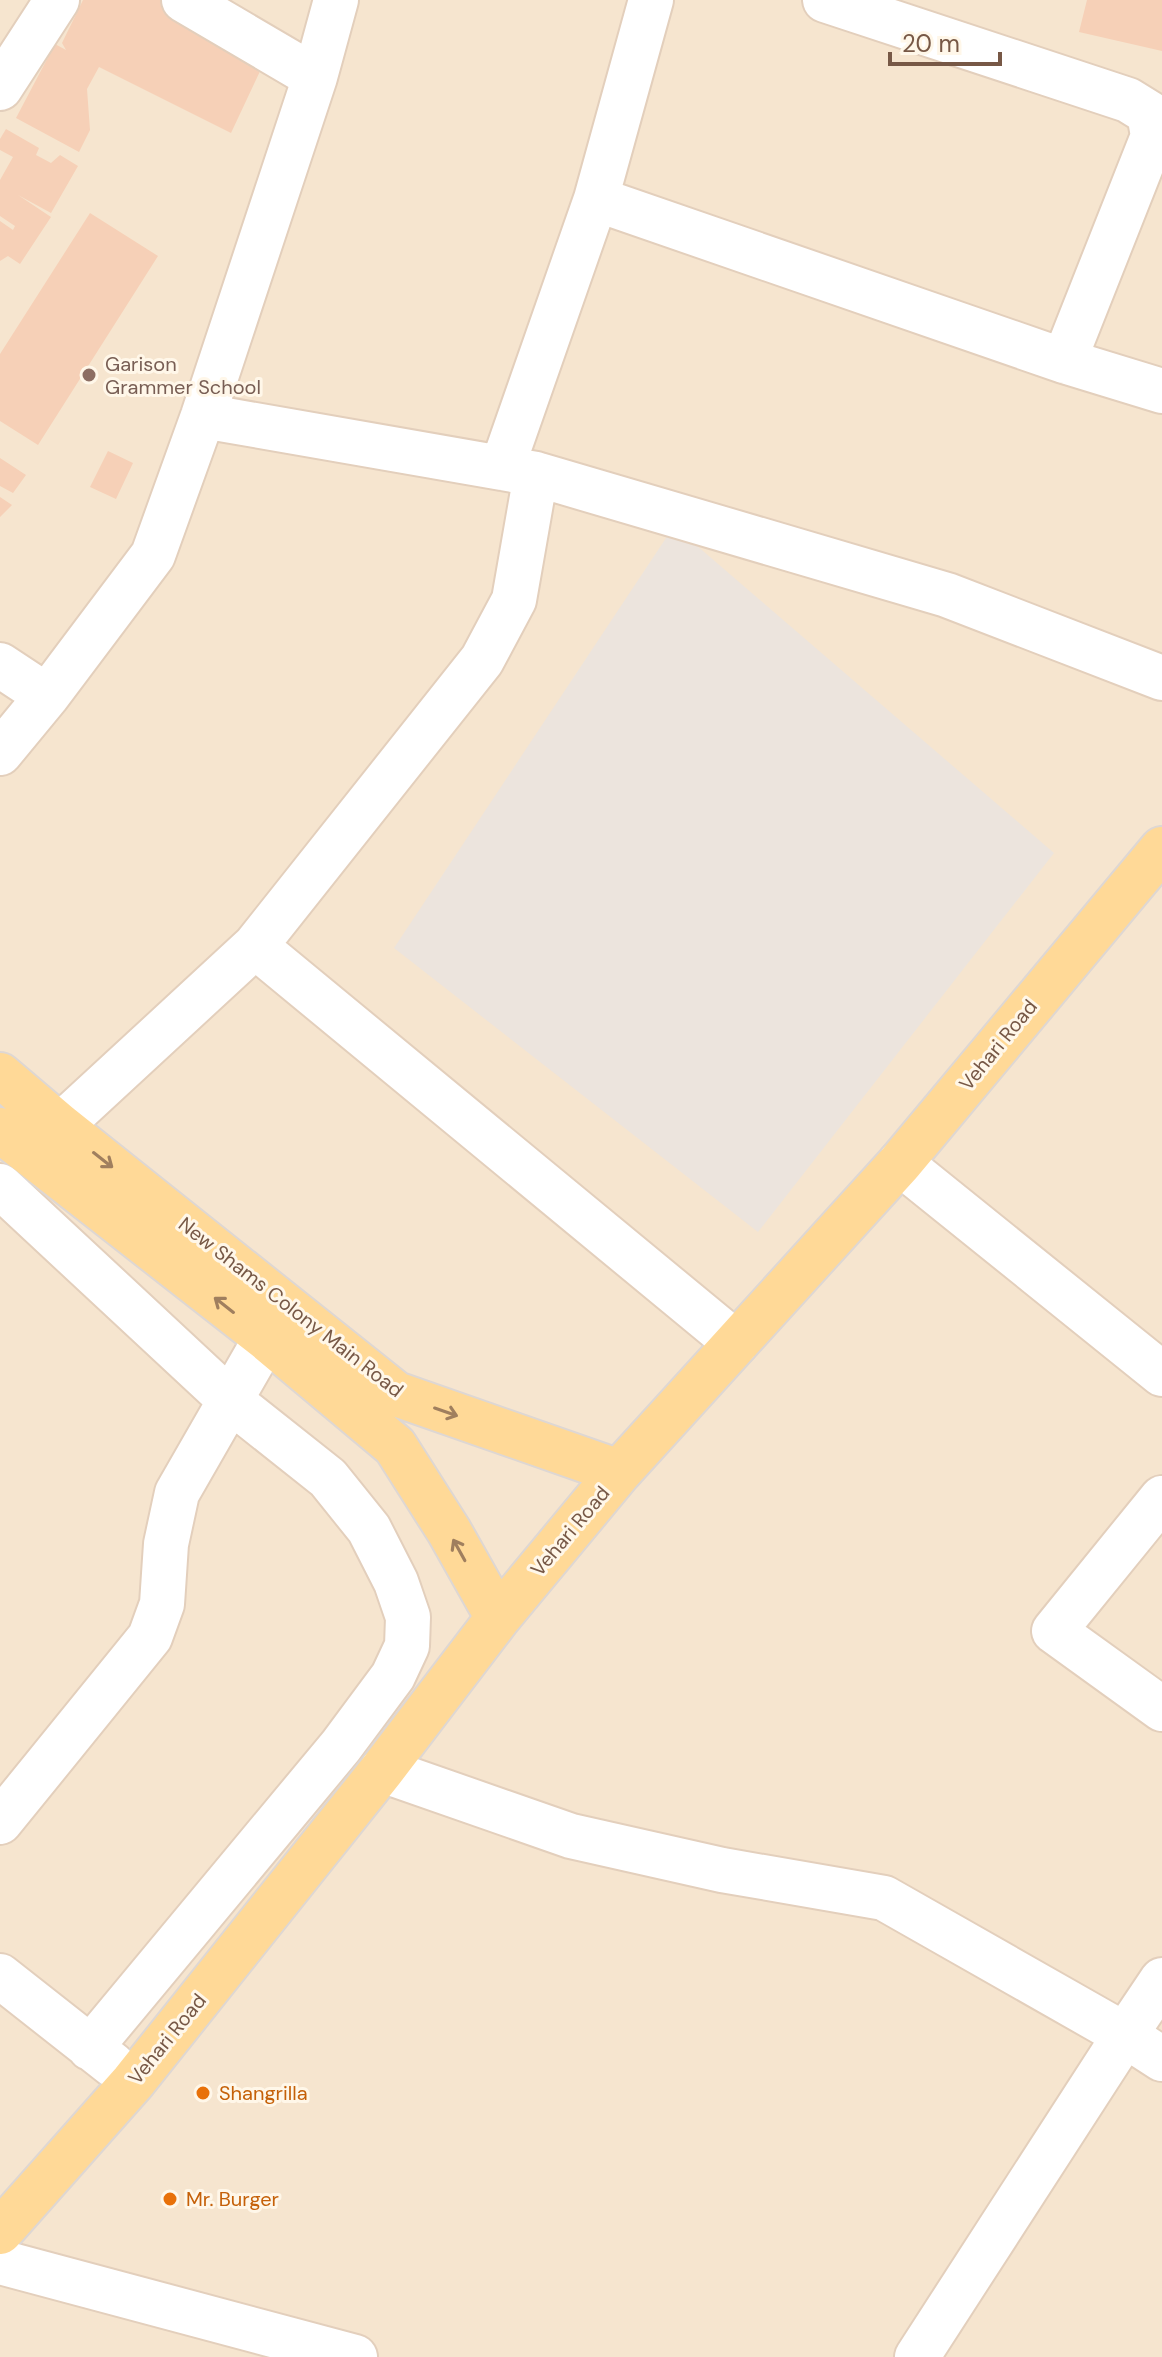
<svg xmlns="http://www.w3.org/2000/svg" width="1162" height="2357" font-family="'DM Sans',sans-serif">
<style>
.residential{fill:#f6e5cf}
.industrial{fill:#ece4dd}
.building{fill:#f6d0b7}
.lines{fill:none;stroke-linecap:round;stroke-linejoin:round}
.minor-casing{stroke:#e3cfbc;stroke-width:48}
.major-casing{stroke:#ded7d3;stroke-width:48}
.minor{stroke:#fff;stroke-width:44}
.major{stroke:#ffd997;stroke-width:44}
.oneway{stroke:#a07f5e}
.education-dot{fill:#8d6e63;stroke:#fff7e9;stroke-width:3}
.food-dot{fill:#e8710a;stroke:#fff7e9;stroke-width:3}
.labels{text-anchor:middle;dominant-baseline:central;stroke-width:6;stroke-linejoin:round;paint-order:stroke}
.education-label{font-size:20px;fill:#785e54;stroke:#fff7e9;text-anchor:start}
.street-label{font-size:20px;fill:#775846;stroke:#fff7e9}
.food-label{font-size:20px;fill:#c56008;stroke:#fff7e9;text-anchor:start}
</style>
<rect width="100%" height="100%" fill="#fef3e1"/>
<path class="residential" d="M0,0H1162V2357H0Z"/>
<path class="industrial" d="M674,526L1054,853L758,1232L394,948Z"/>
<path class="building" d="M83,0H173L270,50L231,133L99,67L87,89L90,130L79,152L16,118L55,44L66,50L62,43Z
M1087,0H1162V51L1079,32Z
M6,129L39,148L36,155L51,163L60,155L78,166L51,213L18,195L51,217L20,264L8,256L0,261V221L13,230L15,226L0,216V180L13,157L0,150V139Z
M90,213L158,256L38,445L0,421V354Z
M108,451L133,463L116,499L90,487Z
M0,458L26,475L13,493L0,486Z
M0,497L12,505L0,517Z"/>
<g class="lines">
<g class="minor-casing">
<path id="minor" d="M184,0L315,77
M825,0L1128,100L1149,113L1153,136L1064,361
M0,88L57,0
M596,199L1064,361L1162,391
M203,416L536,474L947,595L1162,678
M502,468L596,199L651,0
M0,665L47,696
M0,753L47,696L153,555L203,416L315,77L336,0
M255,946L736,1343
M60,1126L255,946L482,660L514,600L536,474
M900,1163L1162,1374
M0,1186L231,1401L328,1478L369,1529L396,1582L408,1617L407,1646L393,1676L341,1746L90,2048
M1162,1498L1054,1631L1162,1709
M382,1770L571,1836L722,1870L884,1898L1125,2035L1162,1980
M0,1822L150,1637L162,1604L166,1544L177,1493L266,1338L288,1309
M0,1976L113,2065
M0,2262L355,2357
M917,2357L1125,2035L1162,2059"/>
</g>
<g class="major-casing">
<path id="major" d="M0,1075L60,1126L396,1394L619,1472
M0,1130L266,1338L395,1446L449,1531L498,1618
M0,2232L133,2082L382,1770L498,1618L619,1472L900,1163L1162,849"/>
</g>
<use href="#minor" class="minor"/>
<use href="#major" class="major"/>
</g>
<defs><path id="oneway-shaft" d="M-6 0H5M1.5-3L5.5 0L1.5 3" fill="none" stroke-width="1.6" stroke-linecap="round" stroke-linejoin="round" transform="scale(2)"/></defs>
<g class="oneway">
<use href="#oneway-shaft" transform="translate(103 1160) rotate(38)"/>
<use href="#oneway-shaft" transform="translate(224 1305) rotate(-142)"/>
<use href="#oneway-shaft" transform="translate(446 1412) rotate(19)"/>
<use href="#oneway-shaft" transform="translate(459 1550) rotate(-119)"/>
</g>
<circle class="education-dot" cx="89" cy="375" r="8"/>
<g class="food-dot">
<circle cx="203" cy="2093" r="8"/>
<circle cx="170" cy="2199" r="8"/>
</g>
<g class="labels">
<g class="education-label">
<text x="105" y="364">Garison<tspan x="105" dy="23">Grammer School</tspan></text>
</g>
<g class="street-label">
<text transform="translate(998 1045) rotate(-51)">Vehari Road</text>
<text transform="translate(291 1307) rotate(38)">New Shams Colony Main Road</text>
<text transform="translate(570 1531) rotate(-50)">Vehari Road</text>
<text transform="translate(167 2039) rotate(-51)">Vehari Road</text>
</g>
<g class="food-label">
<text x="219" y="2093">Shangrilla</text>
<text x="186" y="2199">Mr. Burger</text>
</g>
</g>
<path d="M890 52v12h110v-12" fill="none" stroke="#775846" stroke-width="4"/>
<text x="902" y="52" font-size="24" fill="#775846" stroke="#fff7e9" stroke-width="6" paint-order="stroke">20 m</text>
</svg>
